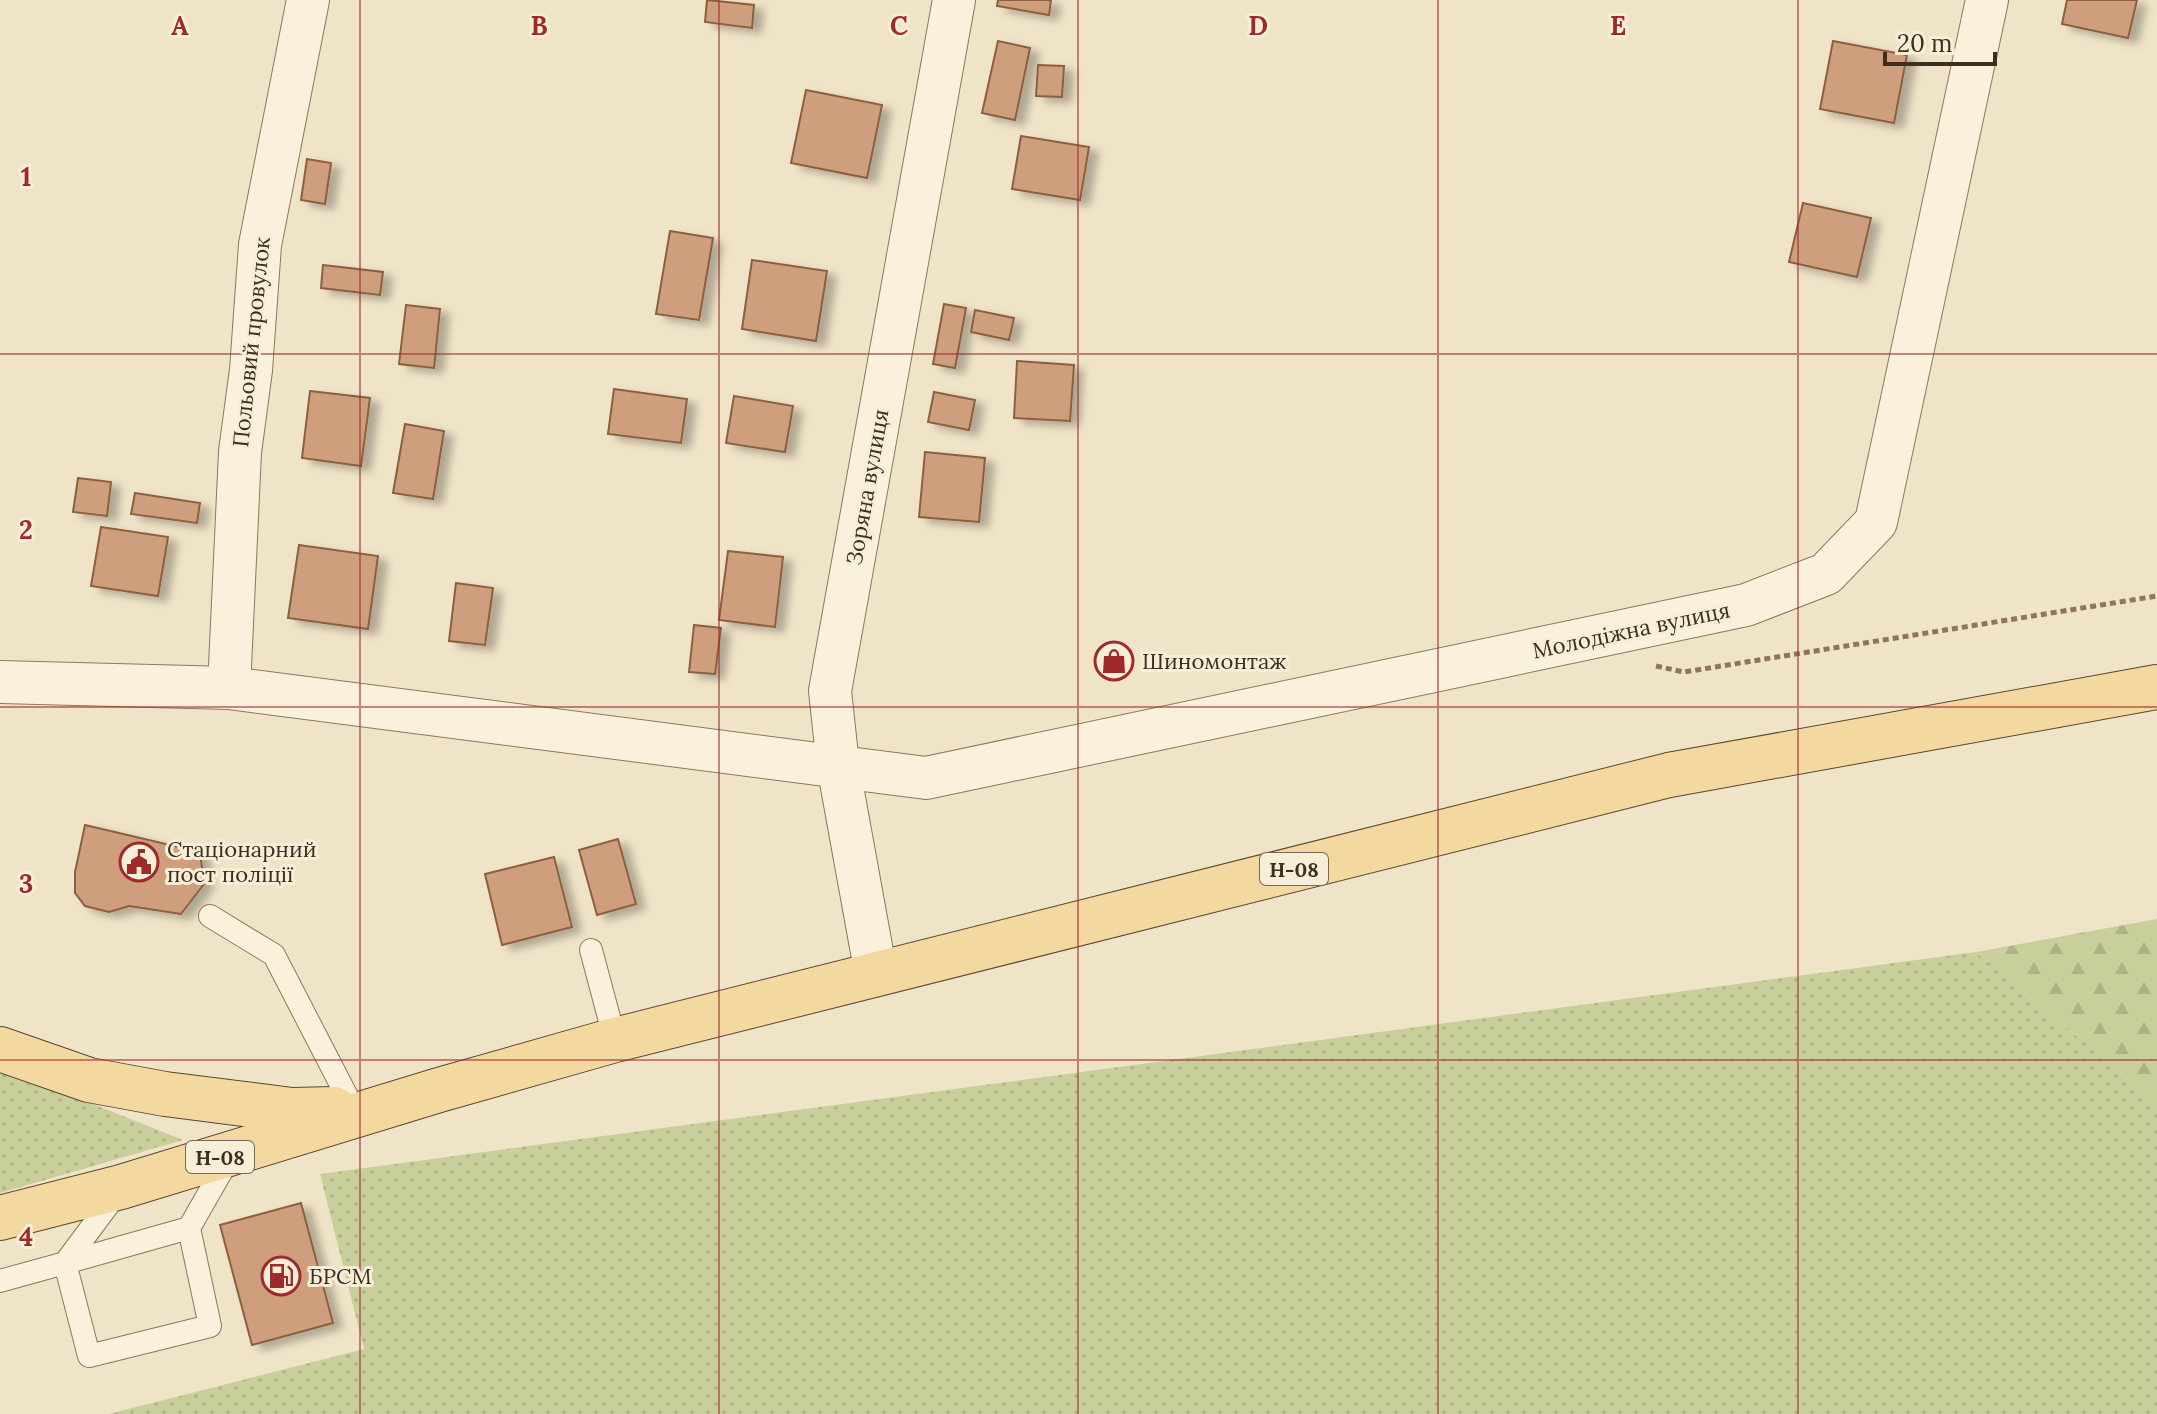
<svg xmlns="http://www.w3.org/2000/svg" width="2157" height="1414" font-family="Lora,serif">
<style>
.grass{fill:url(#grass-dots)}
.forest{fill:url(#forest-firs)}
.building{fill:#cf9f7d;stroke:#8d5f41;stroke-width:2;filter:url(#shadow)}
.lines{fill:none;stroke-linecap:round;stroke-linejoin:round}
.lane-casing{stroke:#8d765c;stroke-width:24}
.street-casing{stroke:#8d765c;stroke-width:44}
.primary-casing{stroke:#5b4430;stroke-width:46}
.path{stroke:#8d765c;stroke-width:5;stroke-dasharray:6 4;stroke-linecap:butt}
.lane{stroke:#faf1dc;stroke-width:22}
.street{stroke:#faf1dc;stroke-width:42}
.primary{stroke:#f3d9a0;stroke-width:44}
.grid{fill:none;stroke:#9e2a2b;stroke-width:2;stroke-opacity:0.55}
.labels{text-anchor:middle;dominant-baseline:central;stroke-width:6;stroke-linejoin:round;paint-order:stroke}
.shield{fill:#f7eed8;stroke:#756857;stroke-width:2}
.shield-label{font-size:20px;font-weight:bold;fill:#3d2e20}
.street-label{font-size:22px;fill:#3d2e20;stroke:#f7eed8}
.poi-label{font-size:22px;fill:#3d2e20;stroke:#f7eed8;text-anchor:start}
.grid-label{font-size:26px;text-anchor:middle;font-weight:bold;fill:#9e2a2b;stroke:#f7eed8;stroke-width:6;stroke-linejoin:round;paint-order:stroke}
</style>
<defs>
<pattern id="grass-dots" width="8" height="8" patternUnits="userSpaceOnUse" patternTransform="scale(2)"><rect width="8" height="8" fill="#c9cf9b"/><path d="M2 2h.1M6 6h.1" fill="none" stroke="#aeb285" stroke-width="1.8" stroke-linecap="round"/></pattern>
<pattern id="forest-firs" width="22" height="20" patternUnits="userSpaceOnUse" patternTransform="scale(2)"><rect width="22" height="20" fill="#c9cf9b"/><path d="M5 1l3.5 6h-7zM16 11l3.5 6h-7z" fill="#aeb285"/></pattern>
<filter id="shadow"><feDropShadow dx="9" dy="5" stdDeviation="4" flood-color="#0004"/></filter>
</defs>
<rect width="100%" height="100%" fill="#f0e4c8"/>
<path class="grass" d="M1976,952L2157,1103V1414H109L364,1349L320,1174Z
M0,1067L183,1140L0,1193Z"/>
<path class="forest" d="M2157,919V1103L1976,952Z"/>
<path class="building" d="M707,0L754,5L752,28L705,22Z
M998,0H1051L1049,15L997,6Z
M2067,0H2137L2128,38L2062,24Z
M998,41L1030,48L1015,120L982,113Z
M1833,41L1907,55L1894,123L1820,109Z
M1038,65L1064,66L1062,97L1036,96Z
M806,90L882,105L867,178L791,163Z
M1021,136L1089,147L1080,200L1012,189Z
M307,159L331,163L325,204L301,200Z
M1803,203L1871,218L1857,277L1789,262Z
M670,231L713,238L699,320L656,314Z
M752,260L827,271L816,341L742,329Z
M323,265L383,272L380,295L321,288Z
M944,304L966,308L955,368L933,364Z
M406,305L440,309L434,368L399,364Z
M975,310L1014,318L1009,340L971,332Z
M1017,361L1074,365L1070,421L1014,418Z
M614,389L687,399L681,443L608,434Z
M310,391L370,398L361,466L302,458Z
M934,392L975,400L969,430L928,422Z
M734,396L793,406L785,452L726,443Z
M405,424L444,431L433,499L393,493Z
M925,452L985,458L979,522L919,517Z
M78,478L111,482L107,516L73,512Z
M135,493L200,503L197,523L131,514Z
M101,527L168,537L158,596L91,586Z
M299,545L378,556L368,629L288,618Z
M728,551L783,557L775,627L719,620Z
M456,583L493,588L485,645L449,641Z
M694,625L721,628L715,674L689,672Z
M85,825L200,852L204,884L181,914L129,906L109,912L85,906L75,893V872Z
M618,839L636,904L597,915L579,850Z
M554,857L572,927L502,945L485,874Z
M301,1203L333,1323L252,1345L220,1225Z"/>
<g class="lines">
<g class="lane-casing">
<path id="lane" d="M210,916L274,955L353,1108
M591,950L615,1040
M189,1228L65,1263L89,1356L210,1326L189,1228L229,1158
M0,1281L65,1263L117,1193"/>
</g>
<g class="street-casing">
<path id="street" d="M0,682L229,688L926,778L1746,605L1826,574L1876,522L1987,0
M229,688L240,452L251,370L260,245L308,0
M876,974L838,765L830,691L954,0"/>
</g>
<g class="primary-casing">
<path id="primary" d="M0,1049L89,1080L165,1094L292,1110L334,1109
M0,1218L121,1187L439,1090L615,1040L1669,775L2157,687"/>
</g>
<path class="path" d="M1656,666L1684,672L2157,596"/>
<use href="#lane" class="lane"/>
<use href="#street" class="street"/>
<use href="#primary" class="primary"/>
</g>
<path class="grid" d="M360,0V1414M719,0V1414M1078,0V1414M1438,0V1414M1798,0V1414M0,354H2157M0,707H2157M0,1060H2157"/>
<defs>
<g id="shop-ring" transform="scale(2)"><circle r="9.5" fill="#f7eed8" stroke="#9e2a2b" stroke-width="1.5"/><path d="M-5-2.5h2.3a2.7 3.5 0 0 1 5.4 0H5L5.5 6h-11ZM-1.5-2.5h3a1.5 2.3 0 0 0-3 0Z" fill="#9e2a2b"/></g>
<g id="civic-ring" transform="scale(2)"><circle r="9.5" fill="#f7eed8" stroke="#9e2a2b" stroke-width="1.5"/><path d="M-.6-6.5H3V-4.5H.6V-3L4-1V1h2V6H-6V1h2V-1L-.6-3ZM-1.2 2.5V6h2.4V2.5Z" fill="#9e2a2b"/></g>
<g id="fuel-ring" transform="scale(2)"><circle r="9.5" fill="#f7eed8" stroke="#9e2a2b" stroke-width="1.5"/><path d="M-5.5-6h7V0h2V4h1.3V-2.5L3-4.5l.8-.8L6-3V5H2.5V1h-1V6h-7ZM-4.2-4.7v3.2H.2V-4.7Z" fill="#9e2a2b"/></g>
</defs>
<g fill-rule="evenodd">
<use href="#shop-ring" x="1114" y="661"/>
<use href="#civic-ring" x="139" y="862"/>
<use href="#fuel-ring" x="281" y="1276"/>
</g>
<g class="labels">
<g class="shield">
<rect x="1260" y="853" width="68" height="32" rx="6"/>
<rect x="186" y="1141" width="68" height="32" rx="6"/>
</g>
<g class="shield-label">
<text x="1294" y="869">Н-08</text>
<text x="220" y="1157">Н-08</text>
</g>
<g class="street-label">
<text transform="translate(251 342) rotate(-84)">Польовий провулок</text>
<text transform="translate(867 487) rotate(-80)">Зоряна вулиця</text>
<text transform="translate(1631 630) rotate(-12)">Молодіжна вулиця</text>
</g>
<g class="poi-label">
<text x="1142" y="661">Шиномонтаж</text>
<text x="167" y="849">Стаціонарний<tspan x="167" dy="25">пост поліції</tspan></text>
<text x="309" y="1276">БРСМ</text>
</g>
</g>
<g class="grid-label">
<text x="180" y="35">A</text>
<text x="539" y="35">B</text>
<text x="899" y="35">C</text>
<text x="1258" y="35">D</text>
<text x="1618" y="35">E</text>
<text x="26" y="186">1</text>
<text x="26" y="539">2</text>
<text x="26" y="893">3</text>
<text x="26" y="1246">4</text>
</g>
<path d="M1885 52v12h110v-12" fill="none" stroke="#3d2e20" stroke-width="4"/>
<text x="1897" y="52" font-size="24" fill="#3d2e20" stroke="#f7eed8" stroke-width="6" paint-order="stroke">20 m</text>
</svg>
